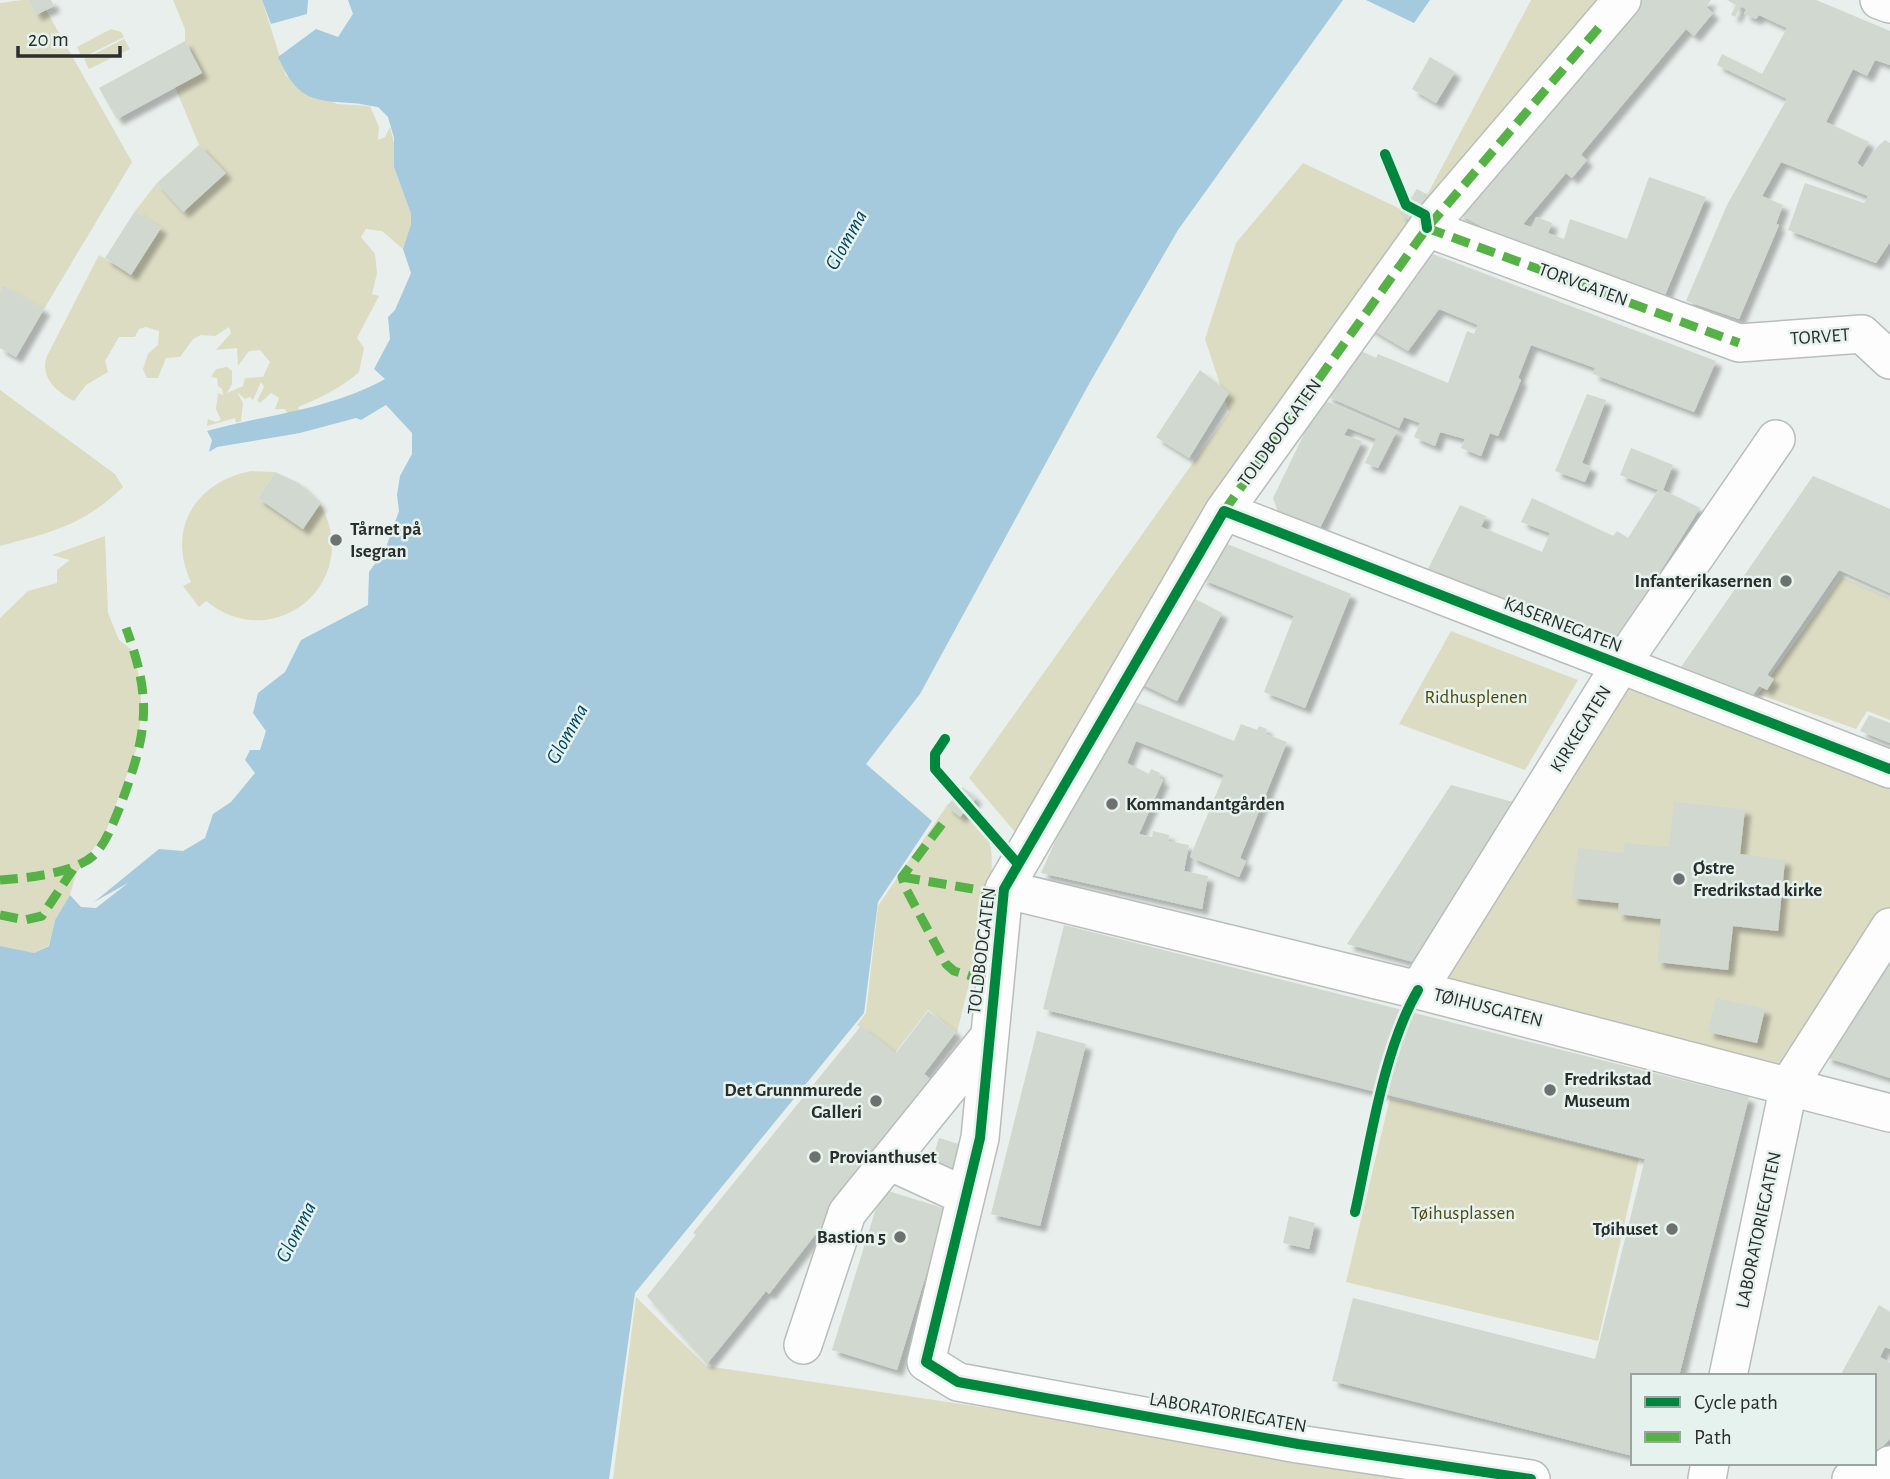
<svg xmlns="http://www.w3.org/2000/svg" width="1890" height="1479" font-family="'Alegreya Sans',sans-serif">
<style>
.green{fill:#dcdcc3}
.water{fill:#a5cadd}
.building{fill:#d0d8cf;filter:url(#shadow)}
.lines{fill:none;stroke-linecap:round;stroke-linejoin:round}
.street-casing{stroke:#b9bebc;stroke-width:40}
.street{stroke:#fcfdfc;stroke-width:37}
.quiet{stroke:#56b246;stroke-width:9;stroke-dasharray:18 9;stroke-linecap:butt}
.cycleway-casing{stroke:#e6f2ed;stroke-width:15}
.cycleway{stroke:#00873e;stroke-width:10}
.poi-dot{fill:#6d7270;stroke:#e6f2ed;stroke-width:2.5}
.labels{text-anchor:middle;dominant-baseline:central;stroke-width:5;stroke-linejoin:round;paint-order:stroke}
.street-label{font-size:19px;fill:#2a2f2d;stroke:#e6f2ed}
.poi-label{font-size:19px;font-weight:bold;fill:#2a2f2d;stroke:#e6f2ed;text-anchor:start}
.park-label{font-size:19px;fill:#504a0c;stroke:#e6f2ed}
.water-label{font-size:21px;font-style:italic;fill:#014764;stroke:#e6f2ed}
</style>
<defs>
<filter id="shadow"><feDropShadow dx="6" dy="6" stdDeviation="2" flood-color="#0004"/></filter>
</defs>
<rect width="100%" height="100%" fill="#e9efec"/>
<path class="green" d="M22,0H29L36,15L46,10L132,162L44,309L3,285L0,290V3Z
M173,0H262L286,76L337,104L370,106L379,127L378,140L385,137L390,127L396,151L394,167L411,214V224L403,249L382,231L366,229L361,237L375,254L377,273L372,294L379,296L357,338L364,348L359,372C342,387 321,398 298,407L300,412L288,414L285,409H275L279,398L271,393L260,403L257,401L264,387L261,382L253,400L250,397L245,399L237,392L243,403L241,421L236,423L235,418L207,426L208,419L216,422L221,420L216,409L218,393L223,395L222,389L218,386L217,378L211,377L216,369L227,367L232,371V384L227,393L243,386L245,378L263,377L270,362L260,350L249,351L238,366L237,348L216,350L231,333L229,327L215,336L201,335L193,339L180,357L166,358L158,378H147L143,369L148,354L158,345L159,331L146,327L139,329L135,337H119L105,361L108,372L86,385L74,401C56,392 39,376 47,356L99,255L131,274L161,228L135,211L157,183L184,212L225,173L199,145L175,87L202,73L185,41V29Z
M1531,0H1596L1597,5L1419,210Z
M111,29L121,32L124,37L82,58L77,47Z
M124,39L130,49L89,69L84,59Z
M1303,163L1424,220L1215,502L1015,832L969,778L1229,412L1205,339L1236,243Z
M0,390L115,474L123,487C82,526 52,532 0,546Z
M251,471L275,472L258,498L303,529L320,504C365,581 274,657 206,601L199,607L183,586L191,582C166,528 196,482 251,471Z
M105,536L108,613L119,640L131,649L138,672L142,709L137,747L107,829L76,874L70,895L55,920L49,945L34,953L3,949L0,946V618L28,591L57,583V570L70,560L52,555Z
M1842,577L1890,598V720L1867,711L1856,729L1758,694Z
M1451,631L1578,680L1525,770L1399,724Z
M1625,676L1890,780V913L1790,1078L1430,984Z
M948,804C963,814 985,826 990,845C1000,881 966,992 957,1033L928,1010L895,1053L857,1025L866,1013L878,906Z
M1390,1098L1639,1159L1598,1341L1346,1282Z
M636,1297L706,1366L1466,1479H613Z"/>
<path class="water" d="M262,0H308L307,14L271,24Z
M348,0H1343L1178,230L1089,384L920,694L866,764L932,821L878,902L864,1013L635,1293L609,1479H0V946L34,953L49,946L55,920L70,895L81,907L96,908L128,883L94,902L159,849L183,851L205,838L213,814L231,802L255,773L245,760L250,750H260L266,731L253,713L258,693L285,672L301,640L368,605L369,572L385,550L399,511L397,495L400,476L412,454V433L386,405L361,420L356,418L300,433L217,447L209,452L212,440L207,431C268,414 329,410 385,379L374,369L390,339L388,317L395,310L411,273L403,249L411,224V214L394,167V138L388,117L378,107C369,106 360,103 351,103C309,101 296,97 278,57L316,29L338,37L353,14Z
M1366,0H1430L1414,23Z"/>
<path class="building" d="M29,0H51L54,6L36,15Z
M1639,0H1711L1706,7L1713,13L1694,36L1686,29L1583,152L1581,155L1587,160L1572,178L1566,173L1523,224L1532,228L1536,217L1552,223L1548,233L1564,239L1570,219L1627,239L1649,177L1706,197L1665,295L1508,241L1457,213Z
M1727,0H1816L1890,31V65L1875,60L1867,76L1853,69L1826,122L1869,142L1857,163L1863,168L1878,146L1885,140L1890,143V242L1876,263L1788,230L1805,183L1864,203L1868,196L1781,162L1762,196L1783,205L1776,224L1779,225L1739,319L1686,301L1727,205L1787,99L1717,65L1722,54L1762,74L1787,28L1759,15L1756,19L1744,14L1746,9L1741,6L1735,17L1731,15L1736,5Z
M185,41L202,73L117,119L99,88Z
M1430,57L1455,72L1436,103L1412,89Z
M199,145L226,173L183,212L157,183Z
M1417,189L1428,195L1412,222L1400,214Z
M135,211L161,228L131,275L105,258Z
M1422,250L1716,361L1694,412L1593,374L1595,368L1531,345L1518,378L1521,380L1498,436L1490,433L1481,456L1461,448L1465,439L1440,432L1435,446L1414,437L1420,423L1404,417L1399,428L1326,396L1354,348L1376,358L1378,354L1448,383L1467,331L1474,334L1478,325L1439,309L1408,351L1366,326Z
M3,285L44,309L16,357L0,348V290Z
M1200,370L1229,393L1189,458L1156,437Z
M1587,394L1606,400L1582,463L1591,467L1585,482L1555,471Z
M1321,399L1397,431L1378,468L1365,463L1376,439L1348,428L1344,435L1362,441L1319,530L1279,514L1273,498Z
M1631,448L1673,465L1663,490L1700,508L1615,644L1427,571L1460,505L1486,516L1481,527L1542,552L1550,533L1521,522L1532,498L1613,536L1617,531L1628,538L1658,490L1620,475Z
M275,472L299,483L320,504L303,529L258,498Z
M1813,476L1890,509V593L1839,570L1767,675L1774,679L1767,690L1759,686L1751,698L1679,670Z
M1217,540L1351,594L1305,708L1264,692L1294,616L1201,579Z
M1195,599L1222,613L1177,701L1131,679L1167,612Z
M1120,696L1234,741L1241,724L1257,730L1259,726L1267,729L1265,734L1287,742L1240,858L1246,861L1239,877L1190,857L1224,775L1136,741L1127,763L1149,774L1151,769L1160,773L1158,777L1163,780L1139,834L1152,837L1153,831L1169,835L1168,841L1189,845L1184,871L1208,876L1202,909L1041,873Z
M1869,715L1890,723V743L1860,731Z
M1451,785L1513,802L1413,962L1347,944Z
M963,787L976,798L960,817L947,806Z
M1674,802L1745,809L1740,854L1785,860L1778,931L1733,926L1728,970L1657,962L1661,919L1618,914L1619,903L1572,898L1578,848L1624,853L1625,843L1669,847Z
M1064,925L1749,1097L1679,1376H1633V1456L1332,1381L1353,1298L1595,1359L1645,1159L1043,1009Z
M1890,943V1078L1825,1057Z
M1716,998L1765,1009L1757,1043L1708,1032Z
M928,1011L956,1032L924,1074L934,1082L769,1294L766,1291L707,1364L647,1296L696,1235L693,1233L861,1026L896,1053Z
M1037,1031L1086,1044L1040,1226L991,1214Z
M939,1138L959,1144L950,1176L929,1170Z
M882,1189L946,1209L897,1370L832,1350Z
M1289,1216L1315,1223L1309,1249L1283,1243Z
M1879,1305L1890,1312V1349L1885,1347L1880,1357L1890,1363V1439L1874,1455V1376H1840Z"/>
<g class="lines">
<g class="street-casing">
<path id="street" d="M1879,0L1890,4
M1427,228L1739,343L1862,334L1890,360
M1224,511L1890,769
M1004,889L1418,990L1890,1113
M1418,990L1620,666L1776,439
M889,1161L965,1196
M803,1345L847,1213L989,1037
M1728,1376L1789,1085L1890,927
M1531,1479L1298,1444L958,1382L926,1362L980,1138L1004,889L1224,511L1427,228L1622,0
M1707,1479L1710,1463
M1851,1479L1882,1474L1890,1465"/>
</g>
<use href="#street" class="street"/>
<path class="quiet" d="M1427,228L1739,343
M1224,511L1427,228L1602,24
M942,824L902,877L905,887L946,964L954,971L995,983
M902,877L1003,894
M0,880C26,878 72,874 93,856C106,844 114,821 121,804C147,733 153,701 126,628
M0,915L25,920L42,916L76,865"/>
<g class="cycleway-casing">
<path id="cycleway" d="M1385,154L1406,205L1425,215L1427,228
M945,739L935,754V769L1018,864
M1355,1212C1370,1144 1383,1050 1418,990
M1531,1479L1298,1444L958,1382L926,1362L980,1138L1004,889L1224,511L1890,769"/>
</g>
<use href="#cycleway" class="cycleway"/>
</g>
<g class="poi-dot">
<circle cx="336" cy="540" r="7"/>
<circle cx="1786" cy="581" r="7"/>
<circle cx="1112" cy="804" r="7"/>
<circle cx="1679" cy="879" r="7"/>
<circle cx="1550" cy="1090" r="7"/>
<circle cx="876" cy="1101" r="7"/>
<circle cx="815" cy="1157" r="7"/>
<circle cx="1672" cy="1229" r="7"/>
<circle cx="900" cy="1237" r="7"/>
</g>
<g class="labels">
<g class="street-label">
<text transform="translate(1583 285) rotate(20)">TORVGATEN</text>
<text transform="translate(1820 337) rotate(-4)">TORVET</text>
<text transform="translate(1280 433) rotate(-54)">TOLDBODGATEN</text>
<text transform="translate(1563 625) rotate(21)">KASERNEGATEN</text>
<text transform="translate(1581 729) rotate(-58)">KIRKEGATEN</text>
<text transform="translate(982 951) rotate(-83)">TOLDBODGATEN</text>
<text transform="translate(1488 1008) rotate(14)">TØIHUSGATEN</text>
<text transform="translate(1759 1230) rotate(-78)">LABORATORIEGATEN</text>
<text transform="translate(1228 1413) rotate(10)">LABORATORIEGATEN</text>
</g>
<g class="poi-label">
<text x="350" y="529">Tårnet på<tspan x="350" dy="22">Isegran</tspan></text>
<text x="1772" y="581" text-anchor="end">Infanterikasernen</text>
<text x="1126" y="804">Kommandantgården</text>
<text x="1693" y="868">Østre<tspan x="1693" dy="22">Fredrikstad kirke</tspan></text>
<text x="1564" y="1079">Fredrikstad<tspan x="1564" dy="22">Museum</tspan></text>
<text x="862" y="1090" text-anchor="end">Det Grunnmurede<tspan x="862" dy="22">Galleri</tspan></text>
<text x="829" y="1157">Provianthuset</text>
<text x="1658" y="1229" text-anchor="end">Tøihuset</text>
<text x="886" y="1237" text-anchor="end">Bastion 5</text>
</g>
<g class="park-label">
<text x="1476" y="697">Ridhusplenen</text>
<text x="1463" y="1213">Tøihusplassen</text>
</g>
<g class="water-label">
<text transform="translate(846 240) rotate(-61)">Glomma</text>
<text transform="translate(567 734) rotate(-61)">Glomma</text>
<text transform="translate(296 1232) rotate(-63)">Glomma</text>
</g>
</g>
<rect x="1631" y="1374" width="245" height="91" fill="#e6f2ed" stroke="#9ba4a0" stroke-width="2"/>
<rect x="1645" y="1397" width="35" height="10" fill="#00873e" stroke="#9ba4a0" stroke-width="2"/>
<text x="1694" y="1409" font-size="21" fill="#2a2f2d">Cycle path</text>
<rect x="1645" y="1432" width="35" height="10" fill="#56b246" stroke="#9ba4a0" stroke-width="2"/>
<text x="1694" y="1444" font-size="21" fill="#2a2f2d">Path</text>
<path d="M18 46v10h102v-10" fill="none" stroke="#2a2f2d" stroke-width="3.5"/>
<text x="28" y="46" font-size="21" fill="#2a2f2d" stroke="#e6f2ed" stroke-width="5" paint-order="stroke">20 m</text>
</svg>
